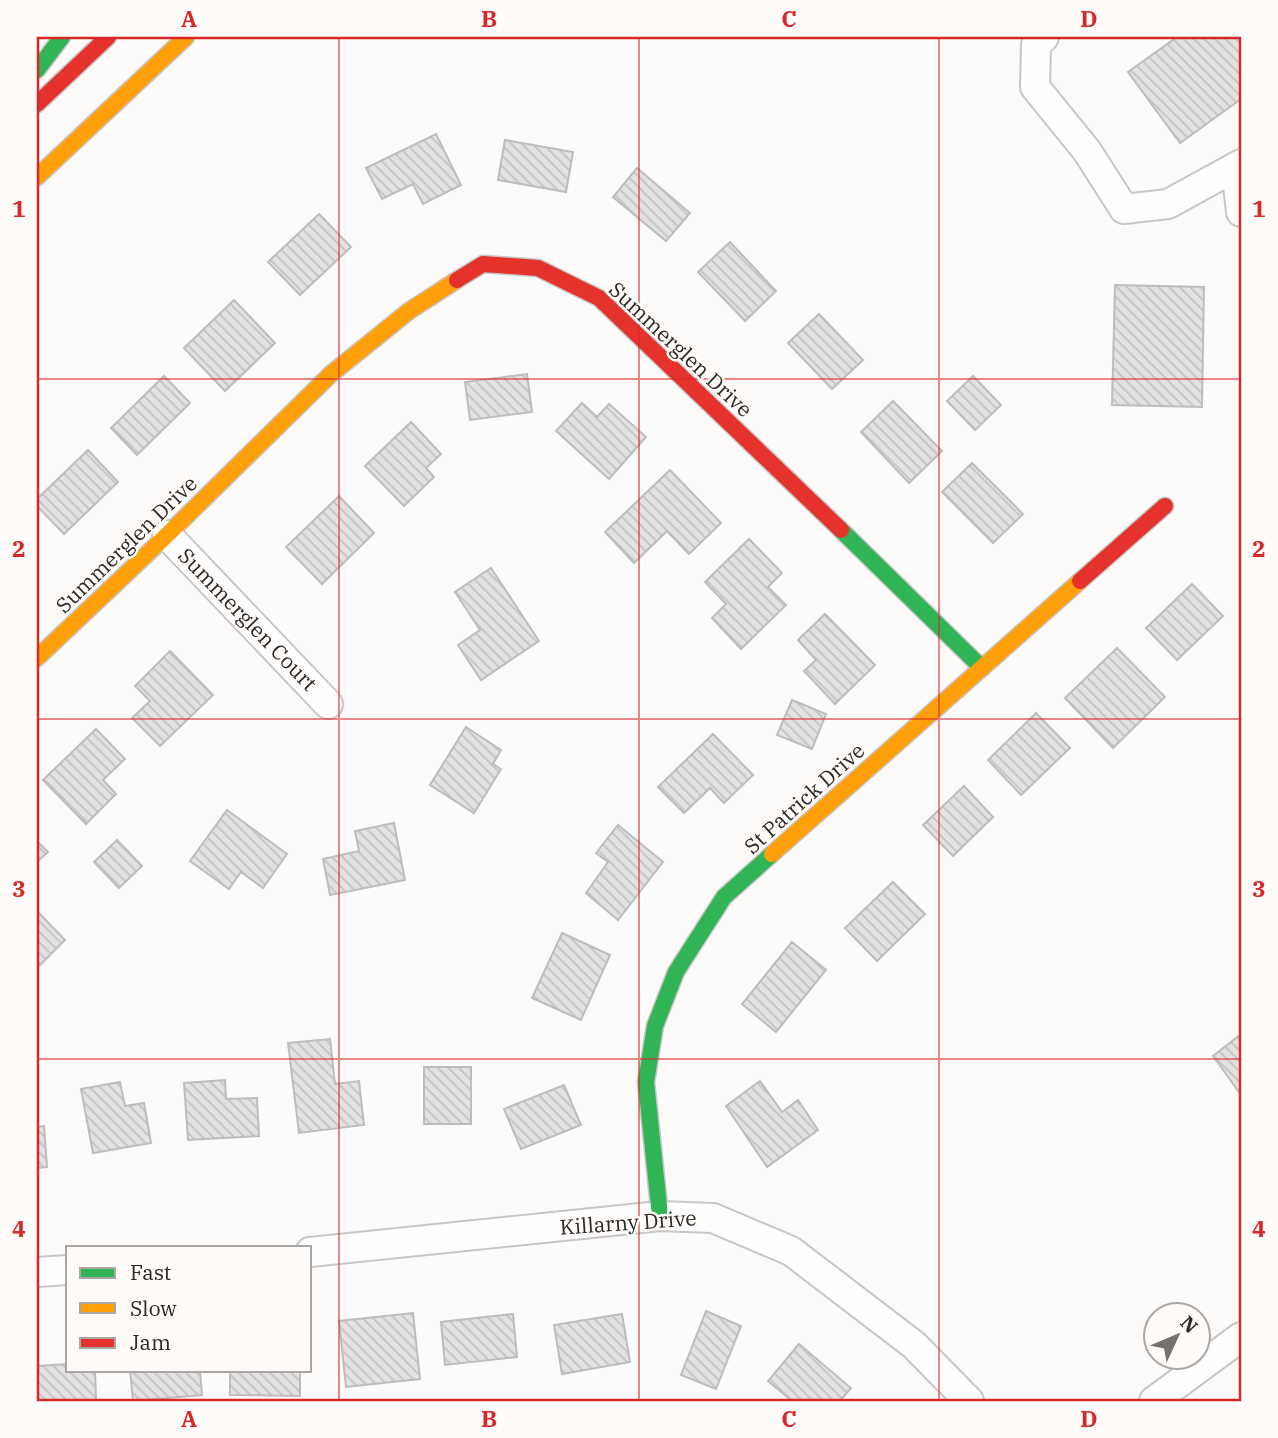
<svg xmlns="http://www.w3.org/2000/svg" width="1278" height="1438" font-family="'IBM Plex Serif',serif">
<style>
.building{fill:url(#building-back-hatch);stroke:#bebcbc;stroke-width:2}
.lines{fill:none;stroke-linecap:round;stroke-linejoin:round}
.street-casing{stroke:#c8c6c6;stroke-width:32}
.fast-casing{stroke:#c8c6c6;stroke-width:19}
.slow-casing{stroke:#c8c6c6;stroke-width:19}
.jam-casing{stroke:#c8c6c6;stroke-width:19}
.street{stroke:#fffefe;stroke-width:28}
.fast{stroke:#30b455;stroke-width:16}
.slow{stroke:#ff9f0a;stroke-width:16}
.jam{stroke:#e5322d;stroke-width:16}
.grid{fill:none;stroke:#d62828;stroke-width:2;stroke-opacity:0.55}
.labels{text-anchor:middle;dominant-baseline:central;stroke-width:5;stroke-linejoin:round;paint-order:stroke}
.street-label{font-size:21px;fill:#292827;stroke:#fefbf9}
.neatline{fill:none;stroke:#d62828;stroke-width:2.5}
.grid-label{font-size:23px;text-anchor:middle;font-weight:bold;fill:#d62828}
</style>
<defs>
<pattern id="building-back-hatch" width="6" height="6" patternUnits="userSpaceOnUse" patternTransform="scale(1.75)"><rect width="6" height="6" fill="#e3e1e1"/><path d="M-1 5l2 2M0 0l6 6M5-1l2 2" fill="none" stroke="#c3c1c1"/></pattern>
</defs>
<rect width="100%" height="100%" fill="#fdfbfa"/>
<path class="building" d="M1177,37H1241V99L1180,143L1128,72Z
M436,134L461,185L423,204L413,184L382,199L366,168Z
M505,140L573,152L566,192L498,180Z
M637,168L690,213L666,241L613,197Z
M319,214L351,247L300,295L268,262Z
M730,242L776,291L745,321L698,272Z
M1115,285L1204,287L1202,407L1112,405Z
M234,300L275,343L225,391L184,348Z
M819,314L863,360L832,389L788,343Z
M527,374L532,412L470,420L465,382Z
M164,376L190,403L137,455L111,428Z
M973,376L1001,405L975,430L947,401Z
M893,401L942,451L909,483L861,432Z
M582,403L597,417L609,404L646,437L609,479L556,431Z
M411,422L441,454L426,468L434,477L404,506L365,466Z
M88,450L118,482L64,534L37,506V499Z
M972,463L1023,514L993,543L942,492Z
M670,470L721,523L689,554L667,531L634,563L605,532Z
M339,496L374,533L322,584L286,547Z
M749,539L782,573L768,587L786,605L741,649L712,618L726,604L705,582Z
M491,568L539,641L481,680L458,645L480,630L455,592Z
M1192,584L1223,616L1177,660L1146,628Z
M825,614L875,665L835,704L804,671L816,660L798,640Z
M1117,648L1165,697L1113,748L1065,698Z
M170,651L213,695L160,746L132,718L150,701L135,686Z
M792,700L826,714L812,749L777,735Z
M1036,713L1070,748L1021,795L988,760Z
M466,727L501,750L493,764L501,769L474,813L430,785Z
M96,729L125,759L103,780L116,794L86,824L43,780Z
M713,734L753,775L724,803L710,788L684,813L658,787Z
M964,786L993,817L953,856L923,825Z
M227,810L287,854L263,888L241,872L229,889L190,861Z
M394,823L405,880L330,895L323,859L359,851L355,831Z
M618,825L663,862L618,920L586,893L608,862L596,853Z
M117,840L142,866L119,888L94,862Z
M37,841L48,852L37,862Z
M893,882L925,914L877,961L845,928Z
M37,911L65,940L39,966L37,964Z
M562,933L610,955L581,1020L532,998Z
M792,942L826,970L776,1032L742,1004Z
M1241,1034V1095L1213,1056Z
M330,1039L335,1084L359,1081L364,1125L299,1133L288,1043Z
M424,1067H471V1124H424Z
M225,1080L226,1099L257,1098L259,1136L188,1140L184,1083Z
M760,1081L782,1112L798,1100L818,1130L767,1167L726,1106Z
M120,1082L125,1106L144,1103L151,1143L93,1153L81,1089Z
M564,1085L581,1125L521,1149L504,1109Z
M44,1126L47,1167L37,1168V1127Z
M706,1311L741,1326L716,1389L681,1375Z
M413,1313L420,1379L346,1387L339,1321Z
M513,1314L517,1357L445,1365L441,1322Z
M622,1314L630,1362L562,1374L554,1325Z
M799,1344L851,1388L840,1401H792L768,1381Z
M68,1364V1370H95L96,1401H37V1366Z
M130,1370H200L202,1395L133,1401Z
M230,1370H300V1396L230,1395Z"/>
<g class="lines">
<g class="street-casing">
<path id="street" d="M1044,37L1036,45L1035,87L1087,151L1124,209L1168,204L1241,164
M1236,167L1241,212
M167,535L328,704
M310,1252L660,1216L713,1218L791,1251L914,1345L969,1401
M37,1272L68,1270
M1154,1401L1241,1337"/>
</g>
<g class="fast-casing">
<path id="fast" d="M37,70L62,37
M841,530L982,668
M660,1216L646,1082L655,1026L676,972L724,897L772,854"/>
</g>
<g class="slow-casing">
<path id="slow" d="M37,177L186,37
M37,658L167,535L331,374L409,311L457,280
M772,854L1080,581"/>
</g>
<g class="jam-casing">
<path id="jam" d="M37,104L108,37
M457,280L483,264L538,268L599,298L841,530
M1080,581L1165,506"/>
</g>
<use href="#street" class="street"/>
<use href="#fast" class="fast"/>
<use href="#slow" class="slow"/>
<use href="#jam" class="jam"/>
</g>
<path class="grid" d="M339,37V1401M639,37V1401M939,37V1401M37,379H1241M37,719H1241M37,1059H1241"/>
<g class="labels">
<g class="street-label">
<text transform="translate(681 349) rotate(43)">Summerglen Drive</text>
<text transform="translate(126 544) rotate(-44)">Summerglen Drive</text>
<text transform="translate(248 619) rotate(46)">Summerglen Court</text>
<text transform="translate(804 798) rotate(-42)">St Patrick Drive</text>
<text transform="translate(628 1222) rotate(-4)">Killarny Drive</text>
</g>
</g>
<rect width="1278" height="1438" fill="none" stroke="#fefbf9" stroke-width="77"/>
<rect x="66" y="1246" width="245" height="126" fill="#fefbf9" stroke="#a9a7a5" stroke-width="2"/>
<rect x="80" y="1268" width="35" height="10" fill="#30b455" stroke="#a9a7a5" stroke-width="2"/>
<text x="130" y="1280" font-size="21" fill="#292827">Fast</text>
<rect x="80" y="1303" width="35" height="10" fill="#ff9f0a" stroke="#a9a7a5" stroke-width="2"/>
<text x="130" y="1316" font-size="21" fill="#292827">Slow</text>
<rect x="80" y="1338" width="35" height="10" fill="#e5322d" stroke="#a9a7a5" stroke-width="2"/>
<text x="130" y="1350" font-size="21" fill="#292827">Jam</text>
<g transform="translate(1177 1336) rotate(46)"><circle r="33" fill="#fefbf9" stroke="#a9a7a5" stroke-width="2"/>
<path d="M0-5L12 26L0 18L-12 26Z" fill="#737271"/>
<text y="-10" font-size="19" font-weight="bold" text-anchor="middle" fill="#292827">N</text>
</g>
<rect x="38" y="38" width="1202" height="1362" class="neatline"/>
<g class="grid-label">
<text x="189" y="27">A</text>
<text x="489" y="27">B</text>
<text x="789" y="27">C</text>
<text x="1089" y="27">D</text>
<text x="19" y="217">1</text>
<text x="1259" y="217">1</text>
<text x="19" y="557">2</text>
<text x="1259" y="557">2</text>
<text x="19" y="897">3</text>
<text x="1259" y="897">3</text>
<text x="19" y="1237">4</text>
<text x="1259" y="1237">4</text>
<text x="189" y="1427">A</text>
<text x="489" y="1427">B</text>
<text x="789" y="1427">C</text>
<text x="1089" y="1427">D</text>
</g>
</svg>
